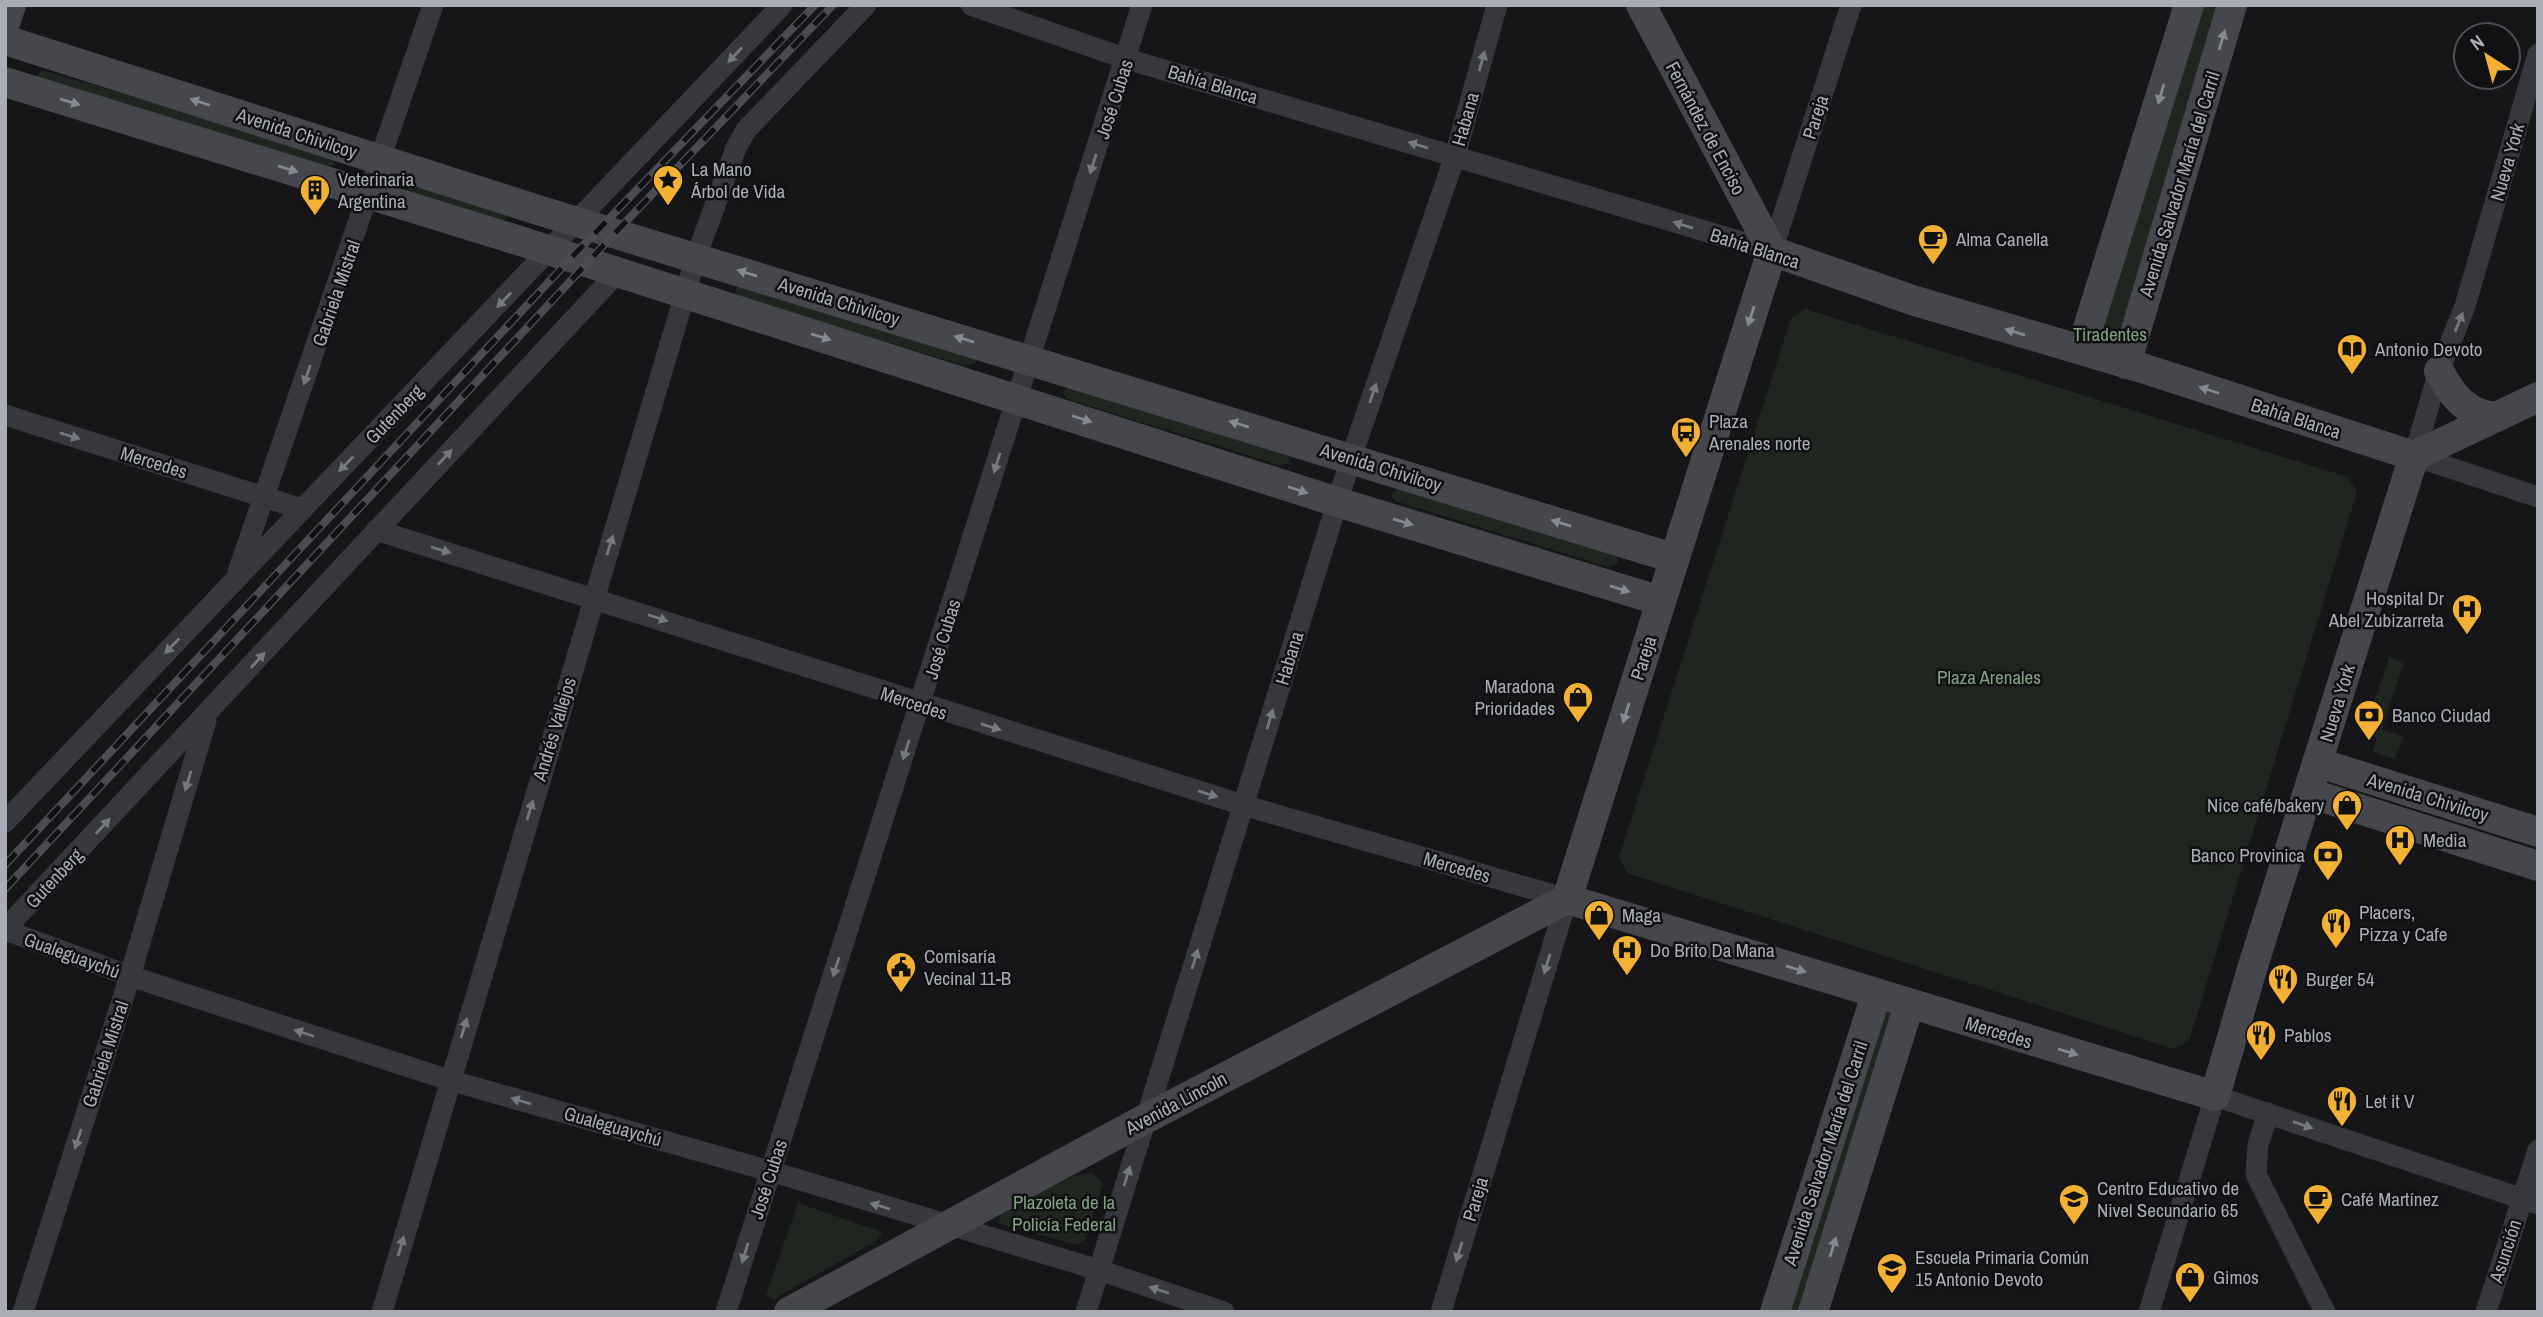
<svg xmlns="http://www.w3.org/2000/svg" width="2543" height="1317" font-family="'Archivo Narrow',sans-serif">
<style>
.green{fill:#1e261f}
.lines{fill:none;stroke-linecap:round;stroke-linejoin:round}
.street{stroke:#37383d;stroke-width:21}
.secondary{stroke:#45474d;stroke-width:30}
.rail-casing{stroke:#4a4c52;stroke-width:8}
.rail{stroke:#111113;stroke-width:5;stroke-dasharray:16;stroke-linecap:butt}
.oneway{fill:#858993}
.oneway2{fill:#757881}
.labels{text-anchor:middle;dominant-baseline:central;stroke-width:5;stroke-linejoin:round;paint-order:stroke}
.street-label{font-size:19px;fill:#a8adb8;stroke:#111113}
.poi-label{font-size:19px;fill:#a8adb8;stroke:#111113;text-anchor:start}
.park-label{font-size:19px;fill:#7fa381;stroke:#111113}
</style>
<rect width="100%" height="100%" fill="#161618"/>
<path class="green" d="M2189,5H2232L2126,364L2081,350Z
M42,70L329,154L334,164L330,167L39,80L37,76Z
M409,184L509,216L503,222L405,191Z
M738,286L977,360L976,363L966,366L739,297L735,292Z
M1805,309L2348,477L2357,492L2189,1041L2174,1049L1627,873L1619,857L1791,318Z
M1067,387L1288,455L1290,463L1279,465L1067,399L1063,393Z
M1398,489L1617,556L1618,564L1608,567L1395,501L1391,495Z
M2389,657L2404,662L2382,729L2403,737L2395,759L2373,752L2377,738L2364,733Z
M1876,995L1900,1002L1813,1312H1775Z
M1092,1172L1103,1184L1086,1239L1076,1245L997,1223L1000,1214L1073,1176Z
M798,1203L882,1232L878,1240L774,1299L766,1295Z"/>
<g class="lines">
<path class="street" d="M971,5L1127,59L1772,251L1851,5
M2538,54L2465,306L2439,371L2414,456L2538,497
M5,415L302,509
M376,530L1243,805L1567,899L1441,1312
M238,572L433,5
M5,822L782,5
M5,929L618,272
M5,930L130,976L449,1080L770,1171L1099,1270L1224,1312
M2268,1113L2258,1145L2256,1174L2325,1312
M23,1312L130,976L206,721
M382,1312L696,257L736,148L746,130L866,5
M726,1312L1142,5
M1086,1312L1351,458L1455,156L1497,5
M2149,1312L2215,1096L2538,1204
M2486,1312L2538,1150"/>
<path class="secondary" d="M1641,5L1772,251
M5,23L11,5
M5,40L538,210L1673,558
M5,82L520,241L1337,502L1661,601
M1772,251L1912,300L2142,368L2414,456
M2081,350L2189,5
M2126,364L2232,5
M2439,371C2453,397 2466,414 2497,417
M2414,456L2538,397
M2319,763L2538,832
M2309,793L2538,866
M1567,899L2215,1096L2252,969L2414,456
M1567,899L1772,251
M789,1312L1145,1119L1567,899
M1775,1312L1876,995
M1813,1312L1909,1005"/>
<g class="rail-casing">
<path id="rail" d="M5,865L572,257L815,5
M5,889L616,232L833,5"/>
</g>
<use href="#rail" class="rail"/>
</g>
<defs><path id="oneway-solid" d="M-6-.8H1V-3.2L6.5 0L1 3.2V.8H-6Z" transform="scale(1.75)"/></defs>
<g class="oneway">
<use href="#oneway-solid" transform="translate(2222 40) rotate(-73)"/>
<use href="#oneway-solid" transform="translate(2161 94) rotate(107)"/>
<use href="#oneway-solid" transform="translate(70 102) rotate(17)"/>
<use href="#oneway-solid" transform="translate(200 102) rotate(-162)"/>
<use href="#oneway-solid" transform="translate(288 169) rotate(17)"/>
<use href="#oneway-solid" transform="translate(747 273) rotate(-163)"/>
<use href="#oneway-solid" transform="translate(1751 316) rotate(108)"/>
<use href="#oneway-solid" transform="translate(2015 332) rotate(-163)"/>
<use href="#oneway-solid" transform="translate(821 337) rotate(17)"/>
<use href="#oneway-solid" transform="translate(964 339) rotate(-163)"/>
<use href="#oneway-solid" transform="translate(2209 390) rotate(-162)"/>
<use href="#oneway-solid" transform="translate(1082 419) rotate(18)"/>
<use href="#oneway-solid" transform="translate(1239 424) rotate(-163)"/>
<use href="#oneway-solid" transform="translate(1298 490) rotate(18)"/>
<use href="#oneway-solid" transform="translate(1403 522) rotate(17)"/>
<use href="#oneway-solid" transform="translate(1561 523) rotate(-163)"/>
<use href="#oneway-solid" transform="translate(1620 589) rotate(17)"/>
<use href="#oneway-solid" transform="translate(1626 713) rotate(108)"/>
<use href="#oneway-solid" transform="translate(1796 969) rotate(17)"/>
<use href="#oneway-solid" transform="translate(2068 1052) rotate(17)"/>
<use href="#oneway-solid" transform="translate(1833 1247) rotate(-73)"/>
</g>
<g class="oneway2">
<use href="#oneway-solid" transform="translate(735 55) rotate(133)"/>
<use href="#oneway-solid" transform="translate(1482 61) rotate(-74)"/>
<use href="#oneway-solid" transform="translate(1418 145) rotate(-163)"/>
<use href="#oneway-solid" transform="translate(1093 164) rotate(108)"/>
<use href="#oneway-solid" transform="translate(1683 225) rotate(-163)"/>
<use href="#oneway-solid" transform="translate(504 300) rotate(134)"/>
<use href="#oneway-solid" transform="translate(2459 322) rotate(-68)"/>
<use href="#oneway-solid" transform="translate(307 375) rotate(109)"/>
<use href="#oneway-solid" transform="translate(1373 393) rotate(-71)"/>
<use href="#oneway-solid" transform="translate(70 436) rotate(17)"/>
<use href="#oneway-solid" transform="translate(445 457) rotate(-47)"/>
<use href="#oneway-solid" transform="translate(997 463) rotate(107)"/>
<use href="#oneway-solid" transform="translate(346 464) rotate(134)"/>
<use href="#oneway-solid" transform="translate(610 545) rotate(-73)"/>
<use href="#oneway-solid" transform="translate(441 550) rotate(17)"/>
<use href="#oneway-solid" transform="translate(658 618) rotate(18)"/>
<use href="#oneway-solid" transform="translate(172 646) rotate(134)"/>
<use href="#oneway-solid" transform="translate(258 660) rotate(-48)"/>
<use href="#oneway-solid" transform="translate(1270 719) rotate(-73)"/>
<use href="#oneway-solid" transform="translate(991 727) rotate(17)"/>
<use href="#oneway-solid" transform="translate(906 750) rotate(108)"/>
<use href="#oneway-solid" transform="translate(188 781) rotate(107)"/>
<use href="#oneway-solid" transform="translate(1208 794) rotate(17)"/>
<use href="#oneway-solid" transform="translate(530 810) rotate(-73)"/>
<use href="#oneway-solid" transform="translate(103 826) rotate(-47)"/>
<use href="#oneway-solid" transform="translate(1195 959) rotate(-73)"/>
<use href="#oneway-solid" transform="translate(1547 964) rotate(107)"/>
<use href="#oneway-solid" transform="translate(836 967) rotate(108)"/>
<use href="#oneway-solid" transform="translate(464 1028) rotate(-73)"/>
<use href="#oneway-solid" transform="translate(304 1033) rotate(-162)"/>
<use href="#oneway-solid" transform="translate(521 1101) rotate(-164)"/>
<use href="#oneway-solid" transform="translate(2303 1125) rotate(19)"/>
<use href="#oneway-solid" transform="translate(78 1139) rotate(108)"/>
<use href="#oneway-solid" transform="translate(1127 1176) rotate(-73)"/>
<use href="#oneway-solid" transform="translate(880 1206) rotate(-163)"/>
<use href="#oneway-solid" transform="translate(401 1246) rotate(-74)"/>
<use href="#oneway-solid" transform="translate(1459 1252) rotate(107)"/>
<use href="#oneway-solid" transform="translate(745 1253) rotate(107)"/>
<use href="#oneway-solid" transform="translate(1159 1290) rotate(-162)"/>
</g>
<defs>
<g id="sight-pin" transform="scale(1.575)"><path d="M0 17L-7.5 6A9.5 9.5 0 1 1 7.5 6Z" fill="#f2b134" stroke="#111113"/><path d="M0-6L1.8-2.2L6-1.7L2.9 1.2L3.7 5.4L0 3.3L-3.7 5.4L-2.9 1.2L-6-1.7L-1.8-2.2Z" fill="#111"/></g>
<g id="building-pin" transform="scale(1.575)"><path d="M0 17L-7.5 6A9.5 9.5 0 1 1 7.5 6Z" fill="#f2b134" stroke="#111113"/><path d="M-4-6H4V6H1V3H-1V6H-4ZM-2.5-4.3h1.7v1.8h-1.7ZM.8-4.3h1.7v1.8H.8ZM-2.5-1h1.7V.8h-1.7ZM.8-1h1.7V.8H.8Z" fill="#111"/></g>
<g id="cafe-pin" transform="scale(1.575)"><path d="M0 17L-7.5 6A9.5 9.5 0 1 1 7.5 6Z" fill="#f2b134" stroke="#111113"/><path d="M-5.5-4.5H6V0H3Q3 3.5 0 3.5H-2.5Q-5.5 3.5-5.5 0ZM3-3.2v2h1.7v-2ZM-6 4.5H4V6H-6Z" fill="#111"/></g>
<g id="library-pin" transform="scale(1.575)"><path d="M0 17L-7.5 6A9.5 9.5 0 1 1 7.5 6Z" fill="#f2b134" stroke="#111113"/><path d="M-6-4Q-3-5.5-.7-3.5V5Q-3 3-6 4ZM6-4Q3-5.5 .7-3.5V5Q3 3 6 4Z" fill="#111"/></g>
<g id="bus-pin" transform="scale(1.575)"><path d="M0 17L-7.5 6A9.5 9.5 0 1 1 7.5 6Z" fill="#f2b134" stroke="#111113"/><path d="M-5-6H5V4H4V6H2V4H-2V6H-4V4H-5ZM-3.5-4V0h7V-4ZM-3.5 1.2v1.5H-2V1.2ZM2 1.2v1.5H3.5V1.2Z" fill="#111"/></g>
<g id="hospital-pin" transform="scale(1.575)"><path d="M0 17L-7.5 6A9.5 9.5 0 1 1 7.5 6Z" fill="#f2b134" stroke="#111113"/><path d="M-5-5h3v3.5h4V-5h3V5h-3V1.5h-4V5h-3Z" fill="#111"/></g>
<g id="shop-pin" transform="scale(1.575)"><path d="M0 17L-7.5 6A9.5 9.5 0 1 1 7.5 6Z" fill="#f2b134" stroke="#111113"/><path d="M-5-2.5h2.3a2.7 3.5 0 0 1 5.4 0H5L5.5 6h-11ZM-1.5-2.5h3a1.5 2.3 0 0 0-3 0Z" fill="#111"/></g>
<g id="bank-pin" transform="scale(1.575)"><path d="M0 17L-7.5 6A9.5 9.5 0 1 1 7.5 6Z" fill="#f2b134" stroke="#111113"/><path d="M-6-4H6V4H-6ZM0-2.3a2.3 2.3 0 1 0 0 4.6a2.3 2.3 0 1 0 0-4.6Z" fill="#111"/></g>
<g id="restaurant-pin" transform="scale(1.575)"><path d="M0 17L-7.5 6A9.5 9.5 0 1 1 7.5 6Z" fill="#f2b134" stroke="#111113"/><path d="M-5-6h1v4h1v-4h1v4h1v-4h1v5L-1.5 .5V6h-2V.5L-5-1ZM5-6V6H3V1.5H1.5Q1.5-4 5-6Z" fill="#111"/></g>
<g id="civic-pin" transform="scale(1.575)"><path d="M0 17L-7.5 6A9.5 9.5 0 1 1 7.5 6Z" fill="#f2b134" stroke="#111113"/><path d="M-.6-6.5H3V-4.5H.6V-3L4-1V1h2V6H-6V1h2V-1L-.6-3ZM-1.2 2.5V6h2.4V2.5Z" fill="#111"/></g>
<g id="school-pin" transform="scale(1.575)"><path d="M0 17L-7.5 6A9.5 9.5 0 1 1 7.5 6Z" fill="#f2b134" stroke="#111113"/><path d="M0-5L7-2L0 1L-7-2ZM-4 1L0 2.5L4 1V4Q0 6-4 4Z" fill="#111"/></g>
</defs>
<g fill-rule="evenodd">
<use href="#sight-pin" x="668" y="180"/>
<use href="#building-pin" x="315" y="190"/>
<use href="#cafe-pin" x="1933" y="239"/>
<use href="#library-pin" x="2352" y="349"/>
<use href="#bus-pin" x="1686" y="432"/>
<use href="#hospital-pin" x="2467" y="609"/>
<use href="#shop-pin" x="1578" y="697"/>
<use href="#bank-pin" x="2369" y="715"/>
<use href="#shop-pin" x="2347" y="805"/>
<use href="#hospital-pin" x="2400" y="840"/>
<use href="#bank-pin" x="2328" y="855"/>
<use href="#shop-pin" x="1599" y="915"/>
<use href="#restaurant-pin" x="2336" y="923"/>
<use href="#hospital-pin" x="1627" y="950"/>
<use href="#civic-pin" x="901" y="967"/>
<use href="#restaurant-pin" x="2283" y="979"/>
<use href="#restaurant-pin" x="2261" y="1035"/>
<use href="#restaurant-pin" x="2342" y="1101"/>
<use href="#school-pin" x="2074" y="1199"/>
<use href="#cafe-pin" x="2318" y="1199"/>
<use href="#school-pin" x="1892" y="1268"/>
<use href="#shop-pin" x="2190" y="1277"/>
</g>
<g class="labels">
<g class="street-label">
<text transform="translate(1213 84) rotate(17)">Bahía Blanca</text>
<text transform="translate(1114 99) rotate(-72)">José Cubas</text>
<text transform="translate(1815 117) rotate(-72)">Pareja</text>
<text transform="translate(1465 119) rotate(-74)">Habana</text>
<text transform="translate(1706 128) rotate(62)">Fernández de Enciso</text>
<text transform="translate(297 133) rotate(18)">Avenida Chivilcoy</text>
<text transform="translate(2507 162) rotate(-74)">Nueva York</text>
<text transform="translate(2179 184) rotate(-73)">Avenida Salvador María del Carril</text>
<text transform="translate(1755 248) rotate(18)">Bahía Blanca</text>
<text transform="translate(336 293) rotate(-71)">Gabriela Mistral</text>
<text transform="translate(839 301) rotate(17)">Avenida Chivilcoy</text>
<text transform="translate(394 414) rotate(-46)">Gutenberg</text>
<text transform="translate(2296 418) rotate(18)">Bahía Blanca</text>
<text transform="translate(154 462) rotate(17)">Mercedes</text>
<text transform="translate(1381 467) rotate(17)">Avenida Chivilcoy</text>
<text transform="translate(942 639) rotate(-73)">José Cubas</text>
<text transform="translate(1289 658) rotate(-73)">Habana</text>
<text transform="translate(1643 658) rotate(-72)">Pareja</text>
<text transform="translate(914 703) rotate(18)">Mercedes</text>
<text transform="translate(2337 703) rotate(-73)">Nueva York</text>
<text transform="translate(554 729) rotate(-73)">Andrés Vallejos</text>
<text transform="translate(2428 797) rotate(17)">Avenida Chivilcoy</text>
<text transform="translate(1457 867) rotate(16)">Mercedes</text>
<text transform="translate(54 878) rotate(-47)">Gutenberg</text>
<text transform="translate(72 955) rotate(20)">Gualeguaychú</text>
<text transform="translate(1999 1032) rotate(17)">Mercedes</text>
<text transform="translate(105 1054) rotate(-72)">Gabriela Mistral</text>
<text transform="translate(1176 1103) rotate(-28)">Avenida Lincoln</text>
<text transform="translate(613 1126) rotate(16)">Gualeguaychú</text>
<text transform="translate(1825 1153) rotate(-72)">Avenida Salvador María del Carril</text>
<text transform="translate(768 1179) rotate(-72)">José Cubas</text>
<text transform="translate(1475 1199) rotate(-73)">Pareja</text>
<text transform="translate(2505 1251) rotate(-72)">Asunción</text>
</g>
<g class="poi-label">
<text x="691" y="169">La Mano<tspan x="691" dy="22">Árbol de Vida</tspan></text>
<text x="338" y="179">Veterinaria<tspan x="338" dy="22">Argentina</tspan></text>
<text x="1956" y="239">Alma Canella</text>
<text x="2375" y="349">Antonio Devoto</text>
<text x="1709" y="421">Plaza<tspan x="1709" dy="22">Arenales norte</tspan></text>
<text x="2444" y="598" text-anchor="end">Hospital Dr<tspan x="2444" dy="22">Abel Zubizarreta</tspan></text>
<text x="1555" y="686" text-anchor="end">Maradona<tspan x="1555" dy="22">Prioridades</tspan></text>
<text x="2392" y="715">Banco Ciudad</text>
<text x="2324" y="805" text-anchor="end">Nice café/bakery</text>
<text x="2423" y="840">Media</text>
<text x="2305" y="855" text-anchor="end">Banco Provinica</text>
<text x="2359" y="912">Placers,<tspan x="2359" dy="22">Pizza y Cafe</tspan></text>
<text x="1622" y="915">Maga</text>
<text x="1650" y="950">Do Brito Da Mana</text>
<text x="924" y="956">Comisaría<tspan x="924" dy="22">Vecinal 11-B</tspan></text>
<text x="2306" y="979">Burger 54</text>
<text x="2284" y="1035">Pablos</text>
<text x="2365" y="1101">Let it V</text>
<text x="2097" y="1188">Centro Educativo de<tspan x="2097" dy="22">Nivel Secundario 65</tspan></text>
<text x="2341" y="1199">Café Martínez</text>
<text x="1915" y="1257">Escuela Primaria Común<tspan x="1915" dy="22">15 Antonio Devoto</tspan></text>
<text x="2213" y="1277">Gimos</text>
</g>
<g class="park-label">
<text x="2110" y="334">Tiradentes</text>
<text x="1989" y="677">Plaza Arenales</text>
<text x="1064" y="1202">Plazoleta de la<tspan x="1064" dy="22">Policía Federal</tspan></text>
</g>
</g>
<rect width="2543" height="1317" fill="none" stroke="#a8adb8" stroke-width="14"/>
<g transform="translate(2487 56) rotate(324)"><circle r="33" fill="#111113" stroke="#4d4f55" stroke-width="2"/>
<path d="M0-5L12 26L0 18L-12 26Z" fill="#f2b134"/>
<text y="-10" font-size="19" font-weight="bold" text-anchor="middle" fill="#a8adb8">N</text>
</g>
</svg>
